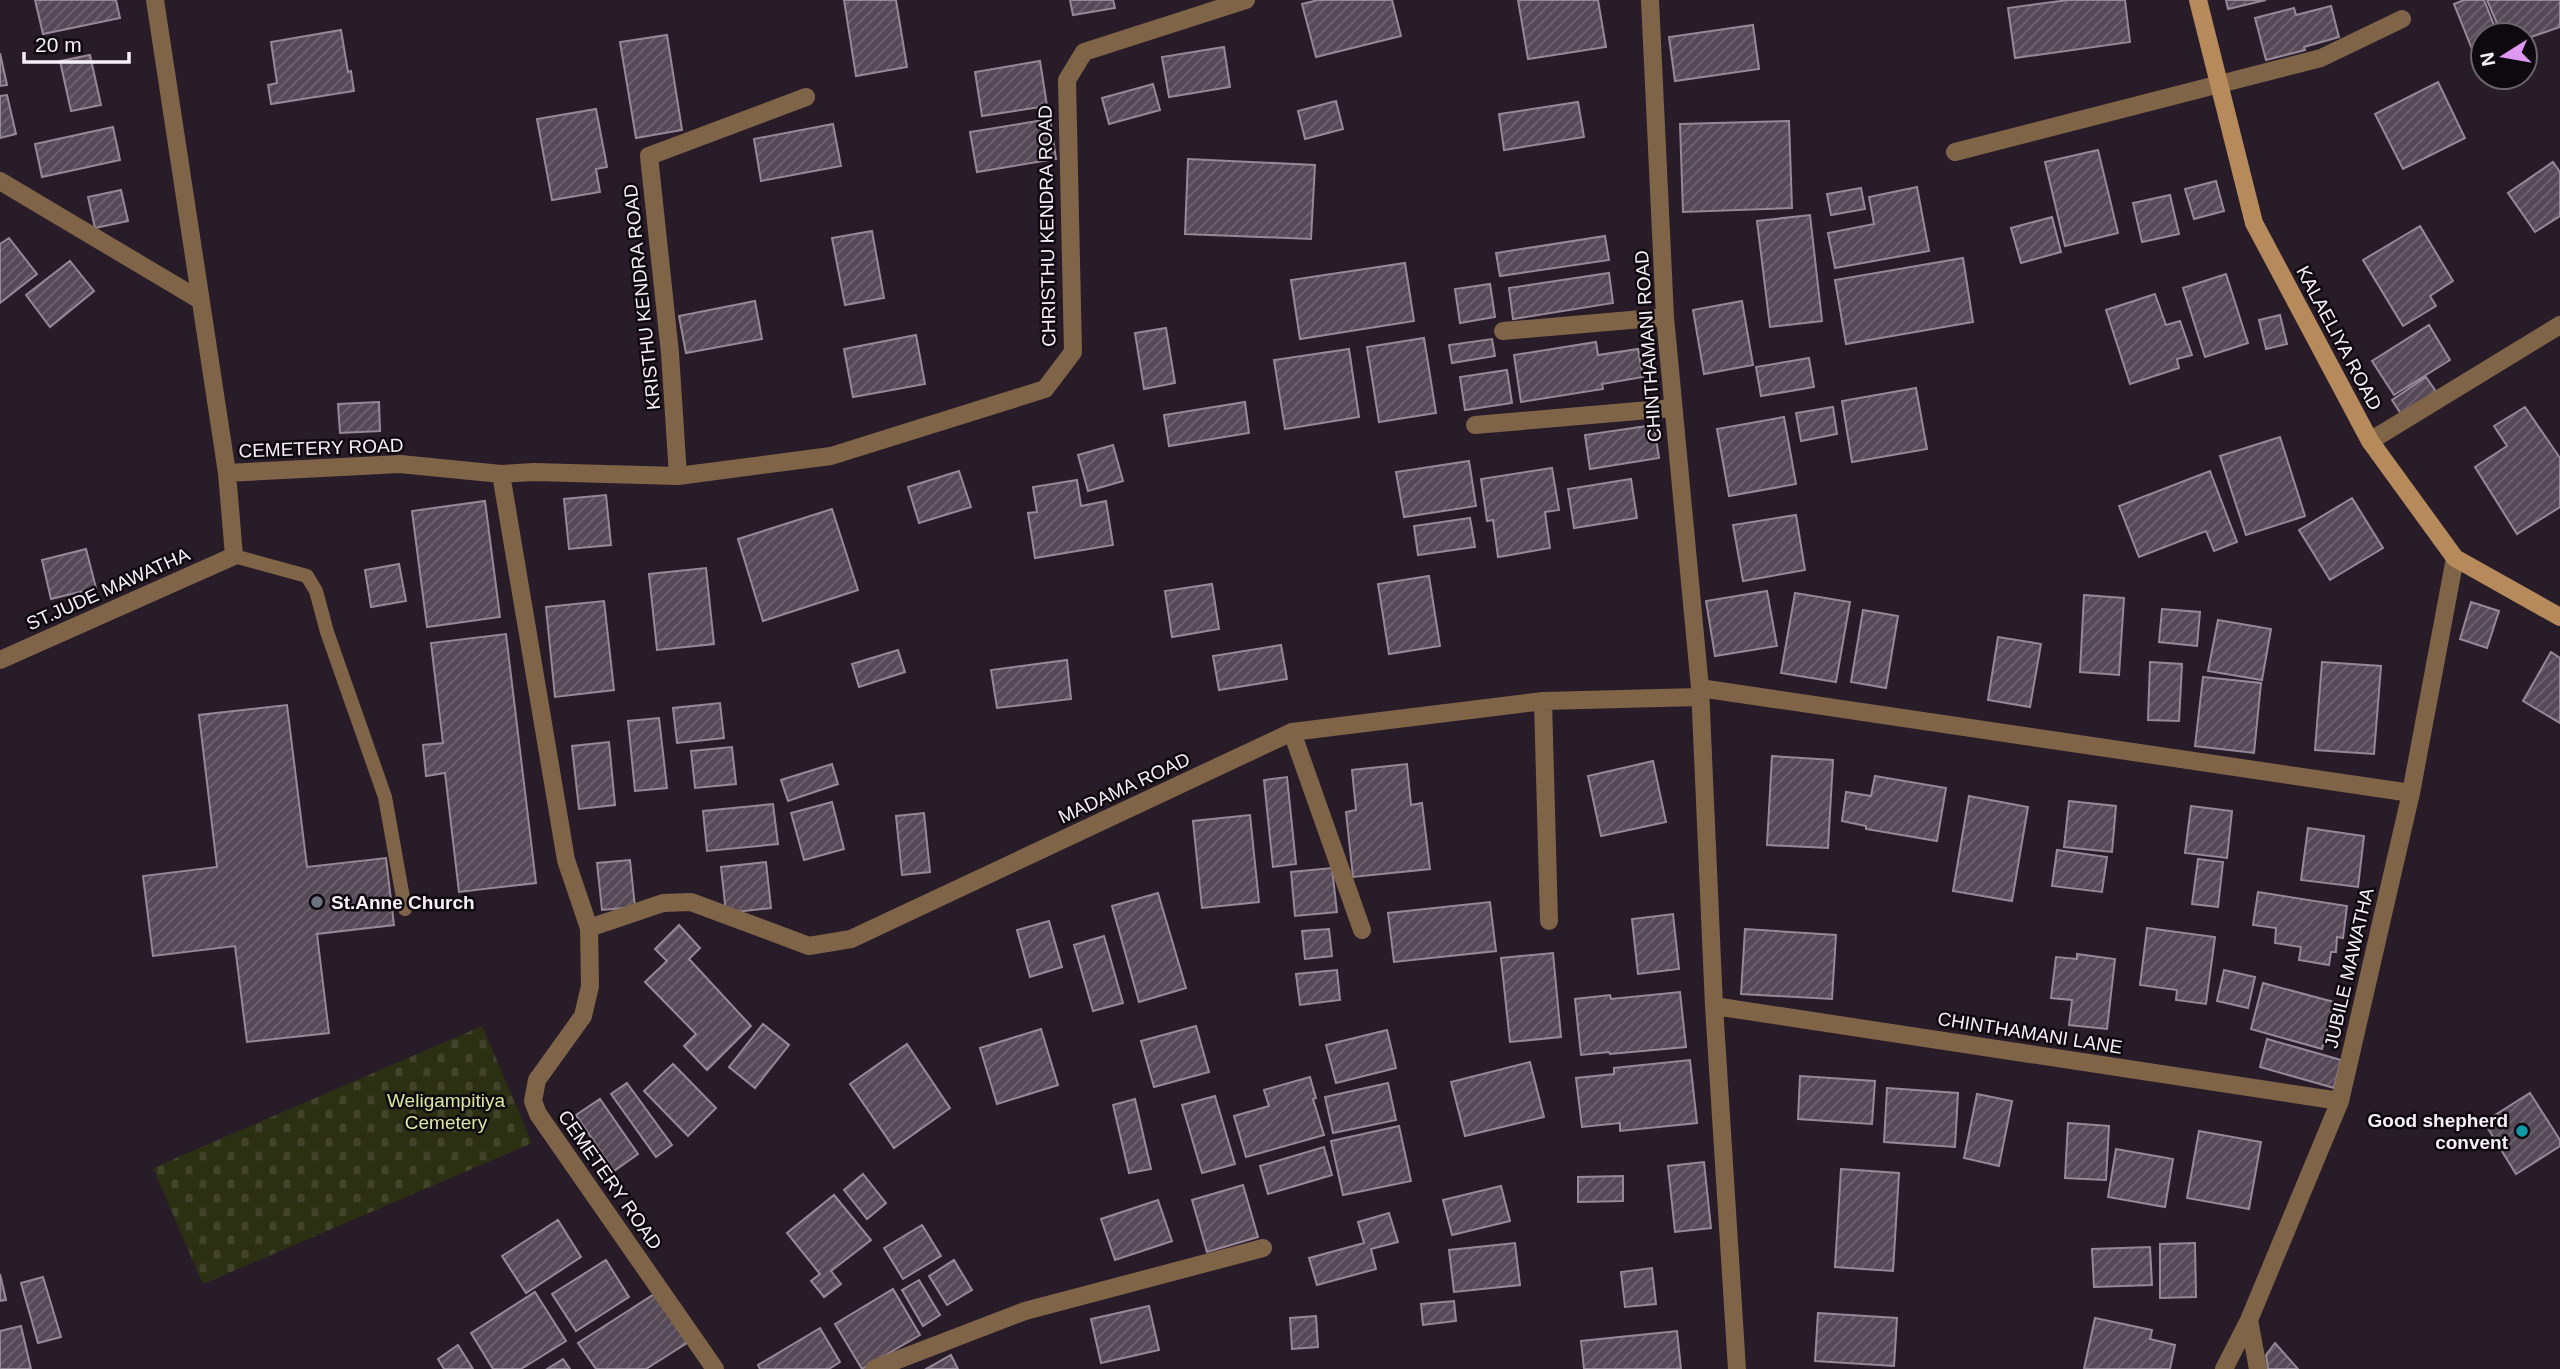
<svg xmlns="http://www.w3.org/2000/svg" width="2560" height="1369" font-family="Helvetica,sans-serif">
<style>
.cemetery{fill:url(#cemetery-stones)}
.building{fill:url(#building-hatch);stroke:#978898;stroke-width:2}
.lines{fill:none;stroke-linecap:round;stroke-linejoin:round}
.lane{stroke:#806448;stroke-width:14}
.street{stroke:#806448;stroke-width:18}
.secondary{stroke:#b78a5c;stroke-width:18}
.worship-dot{fill:#6b7280;stroke:#0e090e;stroke-width:2.5}
.culture-dot{fill:#0f9aa8;stroke:#0e090e;stroke-width:2.5}
.labels{text-anchor:middle;dominant-baseline:central;stroke-width:5;stroke-linejoin:round;paint-order:stroke}
.street-label{font-size:19px;fill:#f8f0f9;stroke:#0e090e}
.poi-label{font-size:19px;font-weight:bold;fill:#f8f0f9;stroke:#0e090e;text-anchor:start}
.park-label{font-size:19px;fill:#dce8a1;stroke:#0e090e}
</style>
<defs>
<pattern id="cemetery-stones" width="16" height="16" patternUnits="userSpaceOnUse" patternTransform="scale(1.75)"><rect width="16" height="16" fill="#2c3013"/><path d="M2 7V4a2 2 0 0 1 4 0v3zM10 15v-3a2 2 0 0 1 4 0v3z" fill="#41442a"/></pattern>
<pattern id="building-hatch" width="6" height="6" patternUnits="userSpaceOnUse" patternTransform="scale(1.75)"><rect width="6" height="6" fill="#564957"/><path d="M-1 1l2-2M0 6l6-6M5 7l2-2" fill="none" stroke="#6f6470"/></pattern>
</defs>
<rect width="100%" height="100%" fill="#281c29"/>
<path class="cemetery" d="M482,1026L532,1143L203,1284L153,1168Z"/>
<path class="building" d="M35,0H116L120,18L43,34Z
M844,0H896L907,67L856,76Z
M1070,0H1113L1115,8L1073,15Z
M1318,0H1392L1401,36L1316,57L1302,4Z
M1518,0H1598L1606,47L1528,59Z
M2068,0H2125L2130,42L2015,58L2008,8Z
M2226,0H2266L2228,9Z
M2464,0H2484L2498,35H2483V44L2472,49L2454,4Z
M2487,0H2560V27L2525,39V35H2502Z
M2331,6L2339,37L2304,47L2305,50L2266,60L2255,18L2294,8L2296,15Z
M1753,25L1759,69L1675,81L1669,37Z
M341,30L348,72L351,71L354,91L271,104L268,85L277,83L271,42Z
M667,35L682,130L636,138L620,42Z
M1224,47L1230,87L1169,97L1162,57Z
M0,53L7,85L0,86Z
M90,55L101,105L71,111L60,61Z
M1040,61L1047,106L982,116L975,72Z
M2438,82L2465,138L2403,169L2375,114Z
M1153,84L1160,110L1109,124L1102,98Z
M7,95L16,134L0,138V96Z
M1336,101L1343,129L1305,139L1298,111Z
M1578,102L1584,137L1504,150L1499,114Z
M596,109L607,167L596,169L600,192L552,200L537,119Z
M1050,119L1056,159L977,172L970,132Z
M1789,121L1792,208L1683,212L1680,124Z
M833,124L841,166L761,181L754,139Z
M113,127L120,160L42,177L35,144Z
M2098,150L2118,233L2065,246L2045,162Z
M1188,159L1315,165L1311,239L1185,234Z
M2553,162L2560,172V216L2535,232L2508,193Z
M2216,181L2224,211L2194,219L2185,189Z
M1917,187L1929,251L1835,268L1828,233L1874,224L1869,197Z
M1861,188L1865,209L1831,215L1827,194Z
M121,190L128,221L95,228L88,197Z
M2170,195L2179,234L2142,242L2133,203Z
M1810,215L1822,321L1770,327L1757,221Z
M2052,217L2061,252L2021,263L2011,228Z
M2420,226L2453,281L2430,296L2436,306L2403,326L2363,260Z
M872,231L884,298L845,305L832,238Z
M1605,236L1609,260L1500,276L1496,253Z
M9,238L37,274L0,303V244Z
M1963,258L1973,322L1846,344L1835,280Z
M70,261L94,291L50,327L26,295Z
M1405,263L1414,321L1300,339L1291,280Z
M1609,273L1613,303L1513,319L1509,288Z
M2226,274L2248,343L2205,357L2183,288Z
M1490,284L1495,317L1460,323L1455,289Z
M2155,294L2166,325L2180,321L2192,355L2177,359L2179,368L2130,384L2106,310Z
M755,301L762,339L686,353L679,316Z
M1742,301L1753,365L1704,374L1693,310Z
M2280,315L2287,344L2266,349L2259,320Z
M2429,325L2450,360L2394,395L2372,361Z
M1166,328L1175,383L1144,389L1135,333Z
M916,335L925,384L853,397L844,349Z
M1424,338L1436,413L1379,422L1367,347Z
M1492,339L1495,356L1452,363L1449,345Z
M1596,342L1598,355L1638,349L1643,377L1602,384L1603,389L1521,402L1514,355Z
M1349,349L1359,417L1285,429L1274,360Z
M1809,358L1814,387L1761,396L1756,367Z
M1507,370L1512,403L1465,410L1460,377Z
M2426,377L2437,393L2403,417L2392,400Z
M1916,388L1927,449L1852,462L1842,401Z
M379,402L380,431L340,433L338,404Z
M1245,402L1249,433L1169,446L1164,415Z
M1833,407L1837,434L1801,441L1796,413Z
M2525,407L2560,458V507L2517,534L2475,467L2507,446L2494,426Z
M1784,417L1796,484L1729,496L1717,429Z
M1654,425L1659,458L1590,469L1585,435Z
M2280,437L2305,516L2246,535L2220,456Z
M1113,445L1123,481L1088,491L1078,455Z
M1469,461L1476,506L1404,517L1396,472Z
M1552,468L1559,510L1545,512L1550,548L1498,557L1493,520L1487,521L1481,479Z
M959,471L971,507L919,523L908,487Z
M2210,471L2237,542L2214,551L2206,531L2139,557L2119,506Z
M1631,479L1637,518L1574,528L1568,489Z
M1077,480L1081,506L1106,501L1113,545L1035,558L1028,513L1037,512L1033,487Z
M606,495L611,545L569,549L564,499Z
M2352,498L2383,548L2330,580L2299,530Z
M485,501L500,617L427,627L412,511Z
M832,509L858,590L763,621L738,539Z
M1796,515L1805,570L1743,581L1733,525Z
M1470,518L1475,547L1418,555L1414,526Z
M86,549L96,588L51,599L42,560Z
M399,564L406,601L371,607L365,570Z
M706,568L714,644L657,650L649,574Z
M1429,576L1440,646L1389,654L1378,584Z
M1212,584L1219,629L1172,637L1165,591Z
M1767,591L1777,646L1715,656L1706,601Z
M1795,593L1850,602L1836,682L1781,673Z
M2084,595L2124,598L2119,675L2080,672Z
M604,601L614,690L555,697L546,607Z
M2471,602L2499,611L2487,648L2460,639Z
M2162,609L2200,612L2197,646L2159,642Z
M1863,610L1898,616L1886,688L1851,682Z
M2218,620L2271,629L2262,680L2208,671Z
M506,634L536,883L459,892L445,773L426,776L423,745L443,743L431,643Z
M1998,637L2041,644L2030,707L1988,700Z
M1281,645L1287,679L1219,690L1213,656Z
M898,650L905,672L859,687L852,664Z
M2551,652L2560,658V723L2523,701Z
M1067,660L1071,699L997,708L991,670Z
M2150,662L2182,664L2179,721L2148,720Z
M2322,662L2381,666L2374,754L2315,750Z
M2203,677L2261,683L2254,753L2195,746Z
M720,703L724,738L677,743L673,708Z
M287,705L307,867L386,858L394,925L317,934L329,1033L247,1042L235,946L153,956L143,876L217,867L199,715Z
M659,718L667,788L635,791L628,721Z
M609,742L615,805L579,809L572,746Z
M732,747L736,784L695,788L691,751Z
M1772,756L1833,760L1828,848L1767,845Z
M1653,761L1666,822L1601,836L1588,776Z
M832,764L838,784L788,801L781,780Z
M1407,764L1411,805L1422,803L1430,869L1353,877L1346,812L1356,810L1352,770Z
M1875,776L1946,788L1937,841L1866,829V826L1842,821L1846,792L1871,796Z
M1287,777L1296,864L1273,867L1264,780Z
M1969,796L2028,807L2012,901L1953,891Z
M2069,801L2116,806L2112,852L2064,847Z
M832,802L844,849L804,860L791,813Z
M773,804L778,844L707,851L703,811Z
M2191,806L2232,811L2227,858L2185,853Z
M924,813L930,872L902,875L896,816Z
M1250,815L1259,902L1202,908L1193,821Z
M2308,828L2364,836L2358,887L2301,880Z
M2057,850L2107,857L2102,892L2052,886Z
M2198,859L2223,862L2218,907L2192,904Z
M630,860L635,907L602,910L597,863Z
M766,862L771,908L726,913L721,867Z
M1332,868L1337,912L1295,916L1291,872Z
M2258,892L2347,906L2343,938L2337,937L2336,952H2331L2329,965L2299,960L2301,947L2275,943L2276,928L2253,925Z
M1158,893L1186,988L1139,1002L1112,906Z
M1490,902L1496,951L1394,962L1388,913Z
M1673,914L1679,969L1638,974L1632,919Z
M1049,921L1062,967L1030,977L1017,930Z
M679,925L700,948L689,959L751,1026L707,1070L684,1046L696,1034L645,982L667,961L655,949Z
M2147,928L2215,937L2206,1004L2176,1000L2177,990L2140,985Z
M1329,929L1332,956L1305,959L1302,931Z
M1745,929L1836,935L1832,999L1741,994Z
M1104,936L1123,1003L1093,1011L1074,945Z
M1553,953L1561,1037L1510,1042L1501,958Z
M2077,954L2115,959L2107,1029L2069,1025L2072,1000L2051,998L2056,957L2077,959Z
M1337,970L1340,1000L1300,1005L1296,974Z
M2224,970L2255,977L2248,1008L2217,1001Z
M2263,983L2334,1002L2322,1049L2251,1029Z
M1680,992L1686,1047L1610,1054L1609,1052L1581,1055L1575,999L1610,995L1611,999Z
M763,1024L789,1045L755,1088L729,1067Z
M1196,1026L1209,1072L1154,1087L1141,1041Z
M1041,1029L1058,1085L997,1104L980,1048Z
M1387,1030L1396,1068L1336,1083L1326,1045Z
M2267,1039L2341,1060L2334,1088L2260,1067Z
M907,1044L950,1108L894,1148L850,1084Z
M1690,1060L1697,1123L1620,1131V1123L1582,1127L1576,1078L1614,1074V1068Z
M1530,1062L1544,1117L1465,1136L1451,1082Z
M673,1064L716,1108L688,1136L644,1091Z
M1800,1076L1875,1081L1872,1124L1798,1119Z
M1310,1077L1316,1098L1313,1099L1324,1135L1246,1157L1234,1116L1269,1106L1264,1090Z
M627,1083L672,1145L656,1157L611,1094Z
M1388,1083L1396,1120L1333,1133L1325,1097Z
M1887,1088L1958,1093L1955,1147L1884,1142Z
M2530,1093L2560,1140V1146L2516,1174L2484,1122Z
M1977,1094L2012,1101L1999,1166L1964,1158Z
M1215,1096L1235,1164L1202,1173L1182,1105Z
M600,1099L638,1154L614,1171L576,1115Z
M1135,1099L1151,1169L1129,1173L1113,1105Z
M2068,1123L2109,1126L2106,1180L2065,1178Z
M1399,1126L1411,1181L1343,1195L1331,1141Z
M2199,1131L2261,1142L2249,1209L2187,1198Z
M1324,1147L1332,1175L1268,1194L1260,1166Z
M2116,1149L2173,1159L2165,1207L2108,1197Z
M1704,1162L1711,1228L1675,1232L1668,1166Z
M1841,1169L1899,1173L1893,1271L1835,1267Z
M863,1174L886,1203L867,1219L844,1190Z
M1623,1176V1201L1578,1202V1177Z
M1243,1185L1258,1237L1207,1252L1192,1200Z
M1501,1186L1510,1221L1452,1235L1443,1200Z
M834,1195L871,1240L831,1271L841,1284L824,1297L811,1281L820,1274L787,1233Z
M1158,1200L1172,1241L1115,1260L1101,1219Z
M1389,1213L1398,1242L1371,1249L1376,1269L1317,1285L1309,1258L1364,1243L1358,1222Z
M558,1220L581,1257L526,1293L502,1256Z
M922,1225L941,1256L903,1279L884,1248Z
M1515,1243L1520,1285L1454,1292L1449,1250Z
M2195,1243L2196,1297L2160,1298V1244Z
M2150,1247L2152,1285L2094,1287L2092,1249Z
M606,1260L629,1297L576,1331L552,1294Z
M954,1260L972,1290L947,1305L929,1276Z
M1652,1268L1656,1304L1625,1307L1621,1272Z
M0,1274L6,1300L0,1301Z
M43,1277L61,1337L38,1343L21,1283Z
M919,1280L940,1315L923,1326L902,1290Z
M893,1289L920,1335L862,1369L835,1324Z
M535,1292L566,1341L521,1369H493L471,1333Z
M656,1293L687,1343L646,1369H596L578,1343Z
M1454,1301L1456,1321L1423,1325L1421,1304Z
M1149,1306L1159,1350L1101,1363L1091,1319Z
M1818,1313L1897,1318L1894,1366L1815,1361Z
M1316,1316L1318,1347L1292,1349L1290,1318Z
M2095,1318L2152,1330L2150,1339L2175,1345L2170,1369H2084Z
M21,1326L31,1369H0V1331Z
M820,1328L840,1362L829,1369H760L758,1365Z
M1677,1331L1681,1369H1584L1581,1341Z
M2275,1343L2298,1369H2268L2266,1355Z
M458,1345L473,1369H444L438,1359Z
M951,1355L958,1369H926Z
M563,1359L570,1369H547Z"/>
<g class="lines">
<path class="lane" d="M234,556L307,576L316,591L327,632L385,797L405,909"/>
<path class="street" d="M1650,0L1665,317L1700,688L1714,1006L1737,1369
M1955,152L2321,58L2402,19
M0,181L200,300
M1503,331L1665,317
M1475,425L1673,408
M2370,441L2560,325
M227,473L400,464L501,474L534,472L678,476L831,456L1045,389L1073,352L1067,80L1084,52L1246,0
M501,474L566,860L589,928L590,986L583,1016L537,1080L533,1101L538,1114L715,1369
M678,476L670,353L649,156L806,97
M0,660L234,556L227,473L155,0
M1700,688L2411,793
M1543,701L1549,921
M1292,732L1362,930
M589,928L663,903L691,902L809,946L851,939L1292,732L1543,701L1699,697
M1714,1006L2340,1101
M2249,1320L2258,1369
M874,1369L1025,1311L1263,1248
M2224,1369L2249,1320L2340,1101L2411,793L2455,558"/>
<path class="secondary" d="M2198,0L2254,223L2370,441L2455,558L2560,617"/>
</g>
<circle class="worship-dot" cx="317" cy="902" r="7"/>
<circle class="culture-dot" cx="2522" cy="1131" r="7"/>
<g class="labels">
<g class="street-label">
<text transform="translate(1047 226) rotate(-91)">CHRISTHU KENDRA ROAD</text>
<text transform="translate(642 297) rotate(-96)">KRISTHU KENDRA ROAD</text>
<text transform="translate(2339 338) rotate(62)">KALAELIYA ROAD</text>
<text transform="translate(1648 346) rotate(-94)">CHINTHAMANI ROAD</text>
<text transform="translate(321 448) rotate(-2)">CEMETERY ROAD</text>
<text transform="translate(108 589) rotate(-24)">ST.JUDE MAWATHA</text>
<text transform="translate(1124 788) rotate(-25)">MADAMA ROAD</text>
<text transform="translate(2349 968) rotate(-77)">JUBILE MAWATHA</text>
<text transform="translate(2030 1033) rotate(9)">CHINTHAMANI LANE</text>
<text transform="translate(610 1180) rotate(55)">CEMETERY ROAD</text>
</g>
<g class="poi-label">
<text x="331" y="902">St.Anne Church</text>
<text x="2508" y="1120" text-anchor="end">Good shepherd<tspan x="2508" dy="22">convent</tspan></text>
</g>
<g class="park-label">
<text x="446" y="1100">Weligampitiya<tspan x="446" dy="22">Cemetery</tspan></text>
</g>
</g>
<g transform="translate(2504 56) rotate(259)"><circle r="33" fill="#0e090e" stroke="#6c656c" stroke-width="2"/>
<path d="M0-5L12 26L0 18L-12 26Z" fill="#df98f1"/>
<text y="-10" font-size="19" font-weight="bold" text-anchor="middle" fill="#f8f0f9">N</text>
</g>
<path d="M24 52v10h105v-10" fill="none" stroke="#f8f0f9" stroke-width="3.5"/>
<text x="35" y="52" font-size="21" fill="#f8f0f9" stroke="#0e090e" stroke-width="5" paint-order="stroke">20 m</text>
</svg>
